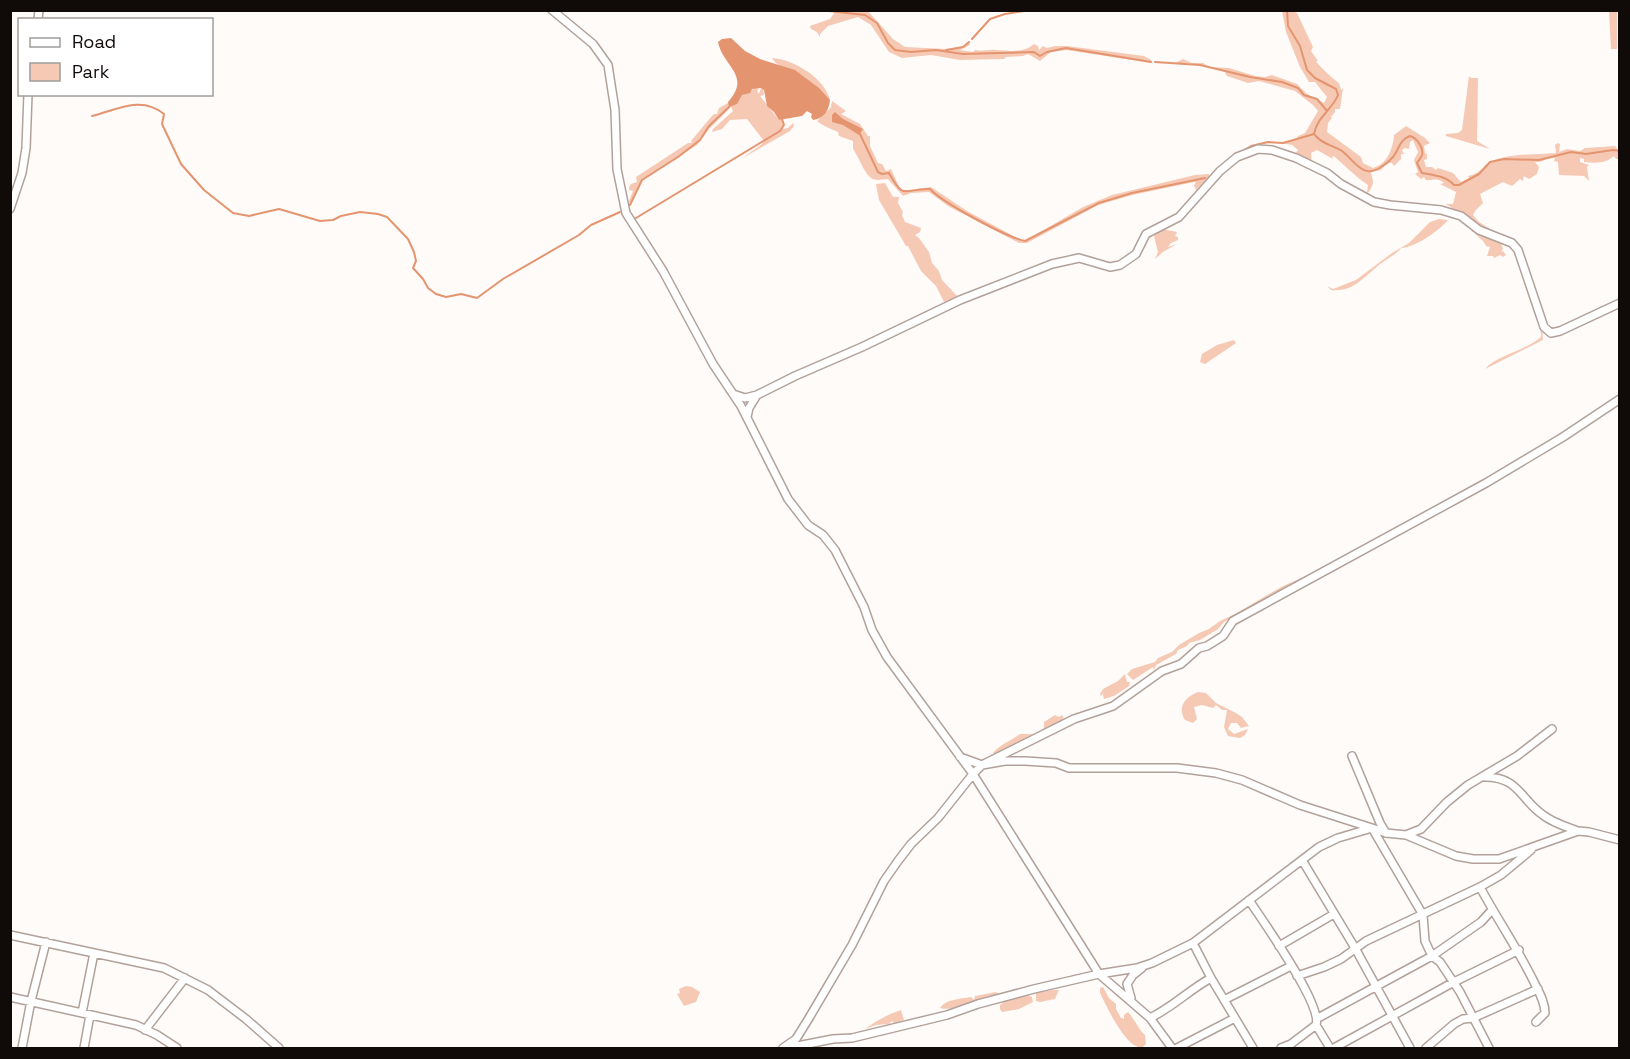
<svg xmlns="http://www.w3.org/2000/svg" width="1630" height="1059" font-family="'Space Grotesk',sans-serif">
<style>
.green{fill:#f6c9b4}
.water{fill:#e49570}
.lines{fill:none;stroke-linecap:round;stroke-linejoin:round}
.stream{stroke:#e49570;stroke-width:2}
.minor-casing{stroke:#b2a19a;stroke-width:10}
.minor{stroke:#fff;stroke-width:7}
</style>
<rect width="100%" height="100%" fill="#fefbf9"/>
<path class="green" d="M851,10L868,11L893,39L905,47L947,49L962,47L969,42L970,45L960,50L973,52L975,50C982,52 988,49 996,50C1009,51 1024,53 1034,44L1038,46L1039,50L1043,46L1047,48L1055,46H1067L1144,56L1151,60L1152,63L1066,50L1051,52L1040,61L1028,54L1023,56L1006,57L1004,59L960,60L931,55L902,58L889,52L871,25L858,17L828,26L820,34V37L817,32L811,29L810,26L830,19L835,12Z
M1282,11H1293L1297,13L1313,47L1311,51L1318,61H1316C1318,65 1333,79 1339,83L1341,90L1343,88L1340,109H1335V112L1331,117L1332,118L1328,123L1327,132L1361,157L1363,163L1373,168C1387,164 1393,149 1394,135L1406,126L1425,138L1430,143L1424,146L1425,153L1427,154V159L1424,160L1426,167H1432L1436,170L1438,168L1453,173L1461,182L1469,178L1468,176C1482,173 1482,166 1492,161C1512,153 1536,155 1556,153L1555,145L1558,143L1560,144L1559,152L1567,149L1580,151L1585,148L1615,146L1619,151V159H1616L1614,156C1605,164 1596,163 1584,162V159L1580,158V162L1589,165L1587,167L1589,181L1584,176L1559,175L1558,162L1554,161L1555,158C1547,157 1542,163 1535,162L1539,167L1537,174L1529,179L1524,176L1523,181L1520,179L1512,186L1503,182L1480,194L1483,203L1475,211L1473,215L1479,222L1497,233L1503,249L1501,252L1503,251L1506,255L1503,257L1500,255L1494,258L1493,256H1487L1490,247L1486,246C1484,240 1476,236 1474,232H1472C1470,220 1455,210 1446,204H1453L1456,192L1440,184L1444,183C1438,177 1432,181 1426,180L1424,177L1421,179L1415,174L1418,172L1414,160L1418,152L1413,140L1410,142L1409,149L1405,148L1402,150L1404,154H1401V159L1394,166L1392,163H1387L1381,170L1371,172C1373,183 1375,181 1369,192L1363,194L1367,192L1368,185C1355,176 1347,168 1335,157L1332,156L1333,159L1317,150L1311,153L1312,163L1308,164L1305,158L1302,159L1295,154L1298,150L1292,145L1280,143L1296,140L1298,136L1305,133L1318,111L1313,105L1295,91L1259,81L1248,83L1227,76L1224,70L1187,63H1175L1183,59L1192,63H1203L1209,67L1229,68L1255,76L1265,77L1272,75L1297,84L1307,94L1324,103L1327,97L1315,82H1309L1300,67L1286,32Z
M1609,11H1617V49H1611Z
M772,58C793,59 825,78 830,100C818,91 810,80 797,72C788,67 777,68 772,58Z
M1469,76L1471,78H1478L1477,141L1490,149L1446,136V134L1458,133L1462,130Z
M755,88L759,89L757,91L759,94L761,88H763L764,95L760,96L779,120H783V129L788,128L793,123L794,126L790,131L741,159L762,144L764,141L747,119L730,120L722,129L712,132L713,129L733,111L731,107L709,129L697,145L642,180L630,205L629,201L633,191L629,190V187L631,184L637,182L636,177L688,143H692L691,141L711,117L714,114H717L719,108Z
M832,101L846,111L841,114L860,124L868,136H870V146L878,163L882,164L886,171L891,169L901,191L931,187L967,211L1021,240L1025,241L1083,207L1112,195L1195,175L1209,174V177L1196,190L1194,185L1196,182H1194L1132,195L1098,205L1027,243H1019L948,206L929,192L911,193L903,196L888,179C884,179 877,181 873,179C865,176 859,157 853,149V141L839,136L838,132C833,130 822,125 818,122V120L831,107Z
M885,183L893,197H899L898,203L903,212L902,215L905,222L921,228L920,232L915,235L919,238L929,252L932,263L939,271L942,280L958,297L944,302L936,286L921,271L908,246H906L879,200L876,184Z
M1439,219L1448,220C1439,231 1414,248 1401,248C1397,254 1391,256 1386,260C1367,272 1356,293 1331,290L1327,286L1333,289L1356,280L1392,253L1409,243L1430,222Z
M1162,229L1177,232L1175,236L1178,237V240L1171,243L1168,247L1177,244L1163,252L1155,259L1158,252L1154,236Z
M1523,272L1542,327L1543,340L1485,369C1497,355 1525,351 1541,337C1542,316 1524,293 1523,272Z
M1234,340L1236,343L1205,364L1200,362L1202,354L1217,345Z
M1310,574L1303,580L1224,622L1218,629L1200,640L1189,643L1187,646L1178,650L1176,654L1156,665L1154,670L1153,667L1133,680L1127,674L1132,669L1155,662L1158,658L1172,652L1179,645L1199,633L1209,629L1220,621L1235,614L1281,587Z
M1125,674L1127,682H1130L1129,686L1114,696L1104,699L1103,695L1104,693L1101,696L1100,694L1103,689L1118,681Z
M1198,692L1206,693L1216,703L1236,713L1242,717L1249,726L1241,728L1237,723H1231L1228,729L1234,734L1248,729L1245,735L1240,738L1228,736L1224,727L1227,710H1222L1216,705L1213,708L1202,705L1194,707L1197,719L1193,723L1185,720C1177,707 1185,697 1198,692Z
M1055,715L1059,717L1062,715L1064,718L1062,719L1066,720L997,756L993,753C999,745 1012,740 1020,734C1029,734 1037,736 1044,728V722Z
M686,986L692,987L700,992L696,1002L684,1006L677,994L680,993L679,989Z
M1103,987L1109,998L1116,1004V1009L1121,1018L1124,1019V1015L1128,1012C1135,1020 1139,1030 1145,1035L1146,1044L1142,1048C1125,1047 1107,1007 1100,993V988Z
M1052,990H1059L1055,999L1040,1002L1036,1001V993Z
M996,992L999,994C989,1000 949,1012 940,1008C946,999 960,999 971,997L974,1000L975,996Z
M1025,994L1032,997L1033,1002L1019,1009L1002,1012L1000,1009V1005L1008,999Z
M901,1010L904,1020L894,1023L892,1021L889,1024L876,1025L865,1029C876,1021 888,1014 901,1010Z"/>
<path class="water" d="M731,38L745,51L760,59L795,70L819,88L830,100C829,110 824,119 813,120L811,117L812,114L807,111L802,116L779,120L774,112L767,106L764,90L761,88L752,89L750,93L742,95L737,104L729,107L728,102C752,75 723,67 718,42L722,39Z
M835,112L843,119L863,129L859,135L843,125L832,122V115Z"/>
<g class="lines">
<path class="stream" d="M820,10L865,15L877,23L888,43L895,50L911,52L936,50L963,54L1034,52L1040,56L1047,52L1066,48L1151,62
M1287,10L1288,26L1300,46L1307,70L1315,78L1336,89L1338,95C1332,110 1317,117 1314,134C1320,143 1332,145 1342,151C1350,157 1355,166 1364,170C1373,175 1387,164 1393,157C1400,148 1399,140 1410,136C1417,138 1424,148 1422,155C1421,158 1418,161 1417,163L1422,173C1433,175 1446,176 1454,185H1459L1479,174L1490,162L1504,159L1539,160L1571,152L1586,154L1613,150L1620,151
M972,39L990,19L1005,14L1031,10
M946,50L963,47L969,42
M1155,62L1200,65L1250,77L1282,82L1298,88L1304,95L1317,99L1327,111
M92,116C117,110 141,95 164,114L162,124L181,164L204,190L233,213L249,216L279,209L320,221L333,220L341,216L360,212L378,214L387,217L408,239L414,252L416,261L413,268L423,279L428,288L436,294L446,297L461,294L477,298L503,279L579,235L591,225L620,212
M860,134L878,172L882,174L889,173C905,202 904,188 930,189C943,203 1006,237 1025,241L1099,203L1132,193L1205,178
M1241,152L1251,146L1268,142L1283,143L1314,134
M630,205L642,180L678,157L700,140L709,126L729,107
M636,218L780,131L784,125L782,119"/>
<g class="minor-casing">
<path id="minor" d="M552,10L593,44L608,65L615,110L617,169L626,213L663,271L713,364L741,406L788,499L808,525L823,535L835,550L864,607L872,630L887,657L973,774L1099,974L1150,1018L1172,1048
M38,20L39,10
M10,209L22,173L26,148L28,94
M733,394L745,398L757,395L795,376L862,347L960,300L1052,264L1079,258L1110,267L1120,265L1136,254L1146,234L1179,217L1220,171L1237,157L1258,149L1272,150L1296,158L1327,173L1341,184L1374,202L1390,205L1441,210L1461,216L1479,230L1512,243L1518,250L1544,327L1551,333L1560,331L1620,303
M747,417L749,408L757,395
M1352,756L1380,823L1386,833
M960,757L982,765L1005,761H1025L1056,763L1069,768H1177L1216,773L1242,780L1300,805L1372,828L1423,915L1425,941L1432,956L1440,962L1460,992L1489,1048
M1485,777C1519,777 1520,799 1543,815C1553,823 1567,827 1578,831
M1406,835L1421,829L1447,802L1468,785L1517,756L1552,729
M1531,850L1501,875L1480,887C1497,919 1518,949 1534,982C1539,992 1545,1002 1545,1013L1536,1022
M1302,860L1355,948L1410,1048
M1249,900C1262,920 1323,1005 1316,1025L1330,1048
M10,935L164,968L208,990L246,1019L279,1048
M1193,943L1211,978L1253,1048
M1279,946L1334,914
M1297,976L1324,967L1341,959L1366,941L1480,887
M10,997L136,1025L157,1035L177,1048
M1131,998L1127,984L1133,975L1142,968
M1224,1000L1291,966
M82,1013L94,953
M1150,1018C1173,1007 1189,990 1211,978
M1318,1018L1432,956L1481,922L1492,910
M145,1030L185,978
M22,1048L31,1001L46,942
M84,1048L90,1015
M783,1048L796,1039L809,1018L852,945L884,881L898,861L911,844L938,818L973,774L982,765L1074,719L1113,706L1162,671L1181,664L1199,648L1207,646L1223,636L1233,621L1486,483L1563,437L1620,399
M787,1048L833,1039L852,1038L947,1015L978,1004L1034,989L1099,974L1137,968L1152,963L1193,943L1319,847L1338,838L1372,828L1386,833L1406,835L1456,856L1473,859H1499L1578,831L1589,832L1620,840
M1177,1048L1235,1018
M1281,1048L1291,1044L1316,1025
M1334,1048L1452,983L1519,950
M1426,1048L1454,1024L1463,1019L1473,1018L1538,989"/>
</g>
<use href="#minor" class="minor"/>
</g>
<rect width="1630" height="1059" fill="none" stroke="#100a08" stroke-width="24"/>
<rect x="18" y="18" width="195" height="78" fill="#ffffff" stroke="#9f9d9c" stroke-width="1.5"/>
<rect x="30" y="38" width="30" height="9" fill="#ffffff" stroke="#9f9d9c" stroke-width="1.5"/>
<text x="72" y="48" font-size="18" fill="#100a08">Road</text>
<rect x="30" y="63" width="30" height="18" fill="#f6c9b4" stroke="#9f9d9c" stroke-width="1.5"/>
<text x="72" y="78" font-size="18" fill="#100a08">Park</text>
</svg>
